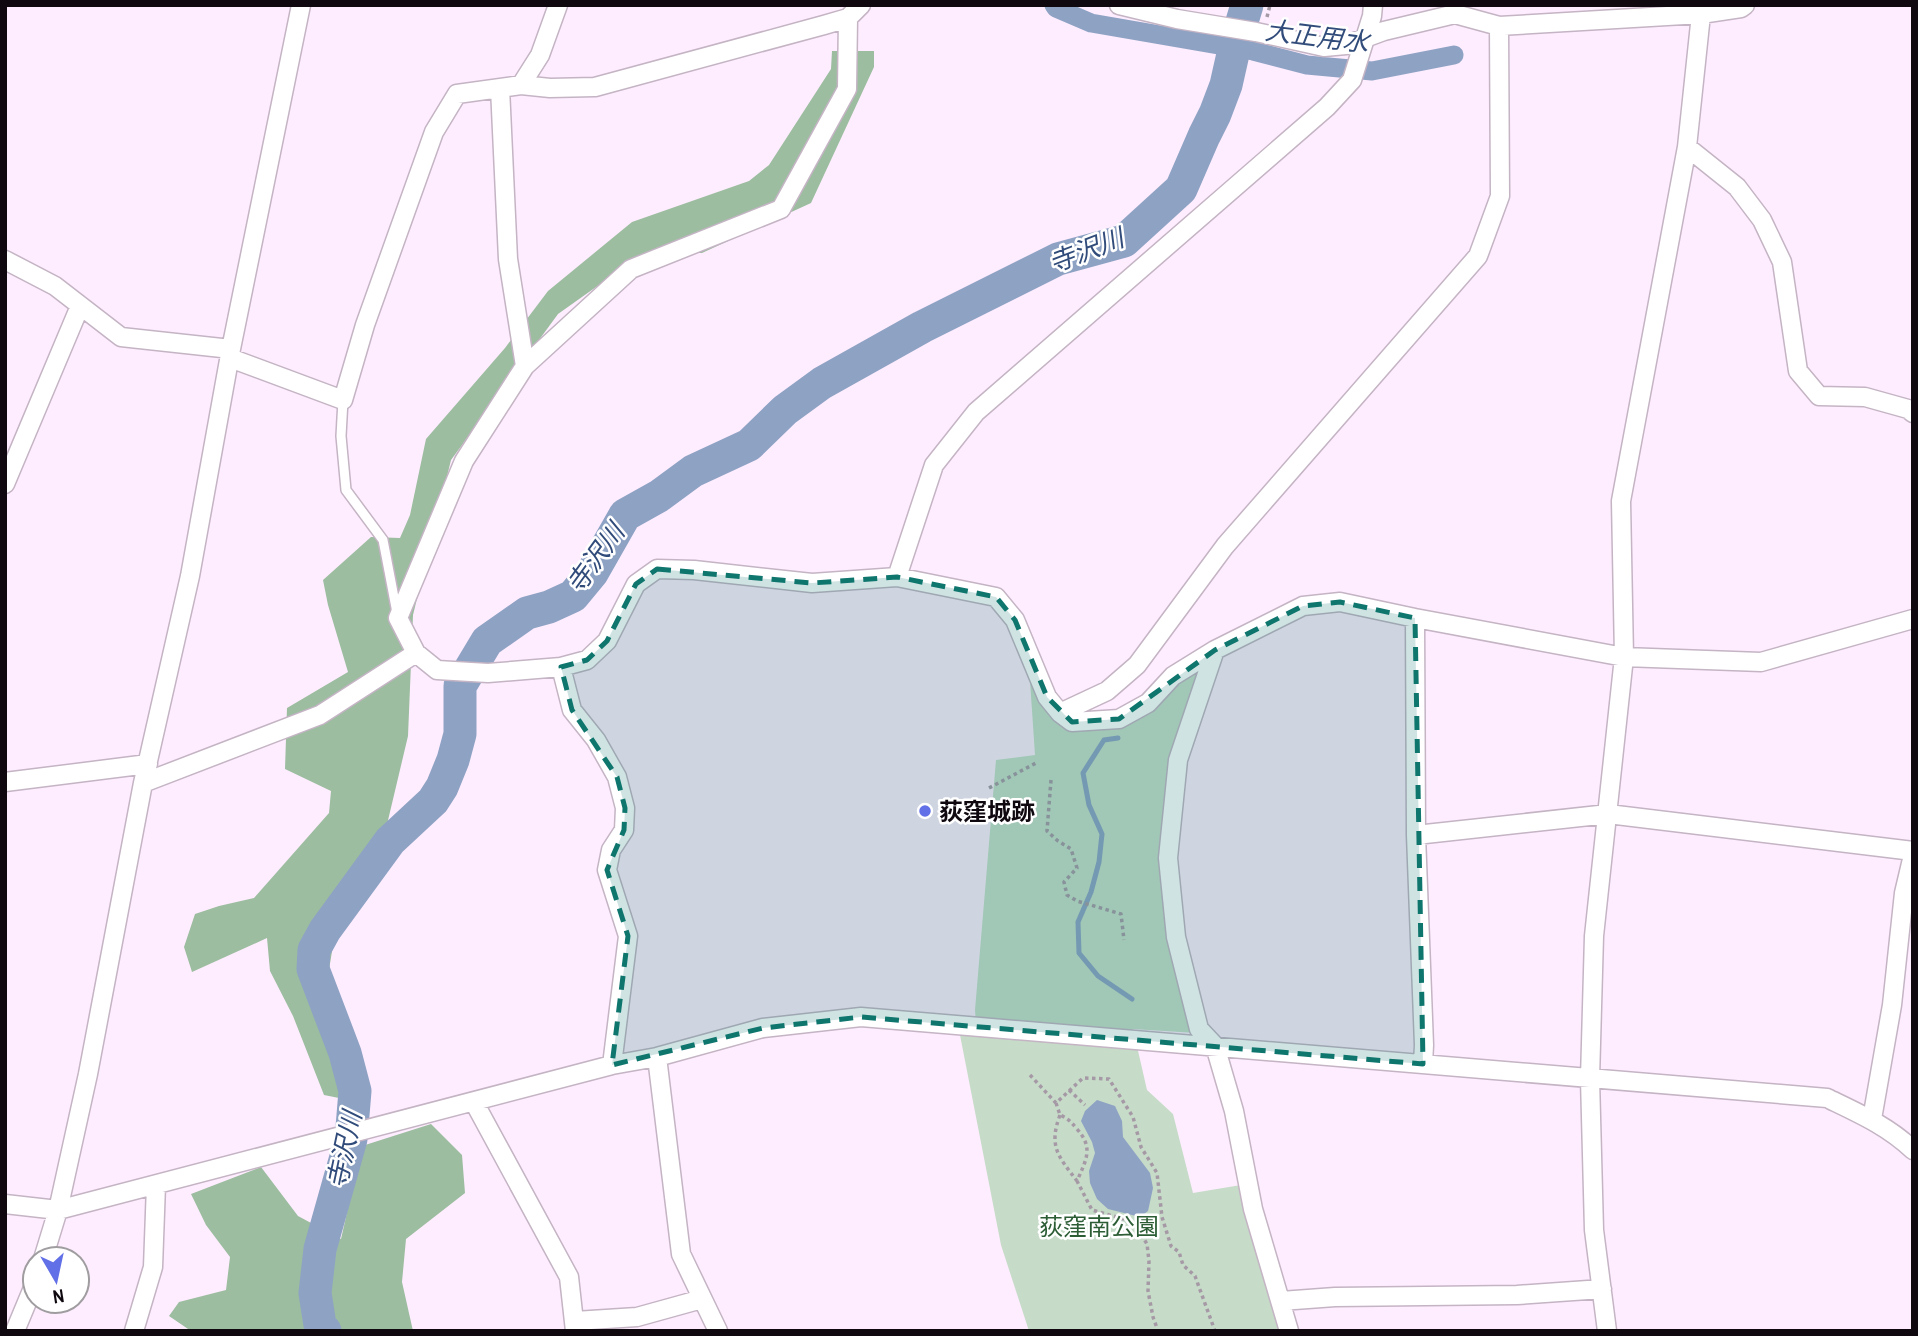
<svg xmlns="http://www.w3.org/2000/svg" width="1918" height="1336" font-family="'Archivo Narrow','Noto Sans JP',sans-serif">
<style>
.green{fill:#c6dbc8}
.forest{fill:#9cbda0}
.water{fill:#8ea2c4}
.lines{fill:none;stroke-linecap:round;stroke-linejoin:round}
.stream{stroke:#8ea2c4;stroke-width:5}
.canal{stroke:#8ea2c4;stroke-width:19}
.river{stroke:#8ea2c4;stroke-width:33}
.lane-casing{stroke:#c4b4c4;stroke-width:12}
.street-casing{stroke:#c4b4c4;stroke-width:21}
.path{stroke:#a699a6;stroke-width:3.5;stroke-dasharray:3.5 3.5;stroke-linecap:butt}
.lane{stroke:#fff;stroke-width:9}
.street{stroke:#fff;stroke-width:18}
.marked{fill:#0f766e;fill-opacity:0.2;stroke:#0f766e;stroke-width:5;stroke-dasharray:14 9;stroke-linejoin:round}
.poi-dot{fill:#6270e8;stroke:#fff;stroke-width:2.5}
.labels{text-anchor:middle;dominant-baseline:central;stroke-width:5;stroke-linejoin:round;paint-order:stroke}
.poi-label{font-size:24px;font-weight:bold;fill:#0f090f;stroke:#fff;text-anchor:start}
.park-label{font-size:24px;fill:#2c5d35;stroke:#fff}
.water-label{font-size:26px;font-style:italic;fill:#314c7a;stroke:#fff}
</style>
<rect width="100%" height="100%" fill="#feedfe"/>
<path class="green" d="M1029,666L1068,728L1126,725L1176,680L1200,669L1161,864L1196,1033L1133,1029L1147,1090L1173,1114L1193,1193L1241,1185L1283,1331H1029L1001,1245L960,1035H977L975,1010L996,760L1035,755Z"/>
<path class="forest" d="M832,51H874V67L811,203L702,253H644L558,314L451,460L413,615L408,736L385,833L336,927L327,982L349,1043L344,1099L324,1095L293,1016L270,971L267,938L192,972L184,947L195,914L219,906L254,898L329,813L331,791L285,769L287,708L348,672L328,605L323,580L371,537L400,538L410,515L426,439L505,348L548,291L632,222L749,181L769,165L831,69Z
M431,1124L462,1155L465,1193L406,1239L402,1282L413,1331H191L169,1316L179,1302L226,1290L230,1257L206,1225L191,1194L261,1167L298,1216L341,1239L362,1146Z"/>
<path class="water" d="M1097,1100L1115,1106L1122,1121L1123,1137L1150,1173L1153,1188L1148,1211L1140,1217L1108,1209L1097,1199L1090,1183L1089,1171L1095,1153L1092,1142L1081,1121L1085,1111Z"/>
<g class="lines">
<path class="stream" d="M1118,738L1104,740L1083,773L1089,805L1102,834L1099,862L1091,892L1078,922L1079,953L1098,976L1132,999"/>
<path class="canal" d="M1054,5L1056,8L1091,23L1253,51L1307,65L1372,71L1454,55"/>
<path class="river" d="M325,1331L320,1325L315,1293L320,1249L351,1139L355,1091L345,1053L313,969L314,950L325,930L390,841L433,801L442,787L453,760L460,734V686L487,641L527,613L549,607L573,596L592,573L625,515L659,496L693,471L749,445L785,410L822,383L922,327L1058,259L1124,241L1181,189L1204,136L1215,114L1226,85L1235,45L1247,5"/>
<g class="lane-casing">
<path id="lane" d="M343,400L341,436L346,490L383,540L397,613"/>
</g>
<g class="street-casing">
<path id="street" d="M1119,5L1177,19L1256,32L1324,47L1346,45L1384,31L1455,14L1499,26L1701,14L1741,8L1745,5
M848,18L847,89L781,209L631,269L525,366L464,461L398,618L416,653L437,670L488,673L561,667L587,660L607,641L636,584L657,569L694,570L812,583L897,577L996,597L1015,620L1047,697L1060,713L1072,722L1119,719L1148,703L1173,676L1215,650L1303,606L1340,602L1415,618L1624,657L1761,662L1913,619
M521,85L540,55L558,5
M500,88L508,259L525,366
M1687,147L1737,187L1762,220L1782,262L1798,371L1819,396L1865,397L1908,409L1913,413
M5,260L55,286L121,337L231,349
M230,358L343,400L365,325L434,132L457,94L521,85L550,88L595,87L824,25L848,18L861,5
M5,484L80,306
M897,577L934,465L976,412L1327,107L1352,80L1372,16L1373,5
M1415,618L1416,835L1424,1045L1423,1064
M1215,650L1178,760L1168,858L1176,937L1199,1029L1215,1046L1234,1111L1253,1209L1289,1331
M561,667L572,710L596,740L617,777L625,808L624,830L611,850L607,870L628,936L612,1065
M1060,713L1107,691L1137,665L1225,546L1478,256L1500,196L1499,26
M5,782L148,764
M143,783L320,715L416,653
M1416,835L1608,814L1913,851
M657,1057L681,1254L718,1331
M474,1102L569,1277L575,1331
M1872,1119L1892,1005L1904,893L1913,855
M5,1204L58,1210L612,1065L657,1057L763,1028L861,1017L1827,1098C1858,1113 1888,1126 1913,1150
M43,1259L58,1210L88,1074L143,783L190,576L231,349L301,5
M1281,1301L1335,1297L1517,1295L1602,1289
M575,1321L637,1317L702,1299
M15,1331L35,1283
M134,1331L153,1267L156,1185
M1607,1331L1594,1230L1590,1079L1594,936L1624,657L1621,501L1687,147L1702,5"/>
</g>
<path class="path" d="M1267,17L1270,5
M1051,780L1047,831L1058,841L1071,849L1077,868L1064,882L1067,895L1077,901L1121,914L1124,940
M989,788L1036,763
M1030,1075L1056,1103L1083,1078L1109,1079L1133,1117L1141,1147L1157,1173L1162,1217L1171,1246L1179,1252L1183,1265L1195,1276L1215,1331
M1069,1090L1085,1105
M1056,1103L1060,1115C1069,1119 1071,1122 1077,1129C1094,1148 1086,1160 1077,1181L1092,1210L1134,1222L1147,1244L1149,1261L1148,1291L1153,1317L1158,1331
M1060,1115C1048,1147 1059,1157 1077,1181"/>
<use href="#lane" class="lane"/>
<use href="#street" class="street"/>
</g>
<path class="marked" d="M657,569L812,583L897,577L996,597L1015,620L1047,697L1072,722L1119,719L1215,650L1303,606L1340,602L1415,618L1423,1064L861,1017L763,1028L612,1065L628,936L607,870L624,830L625,808L617,777L572,710L561,667L587,660L607,641L636,584Z"/>
<circle class="poi-dot" cx="925" cy="811" r="7"/>
<g class="labels">
<g class="poi-label">
<text x="939" y="811">荻窪城跡</text>
</g>
<g class="park-label">
<text x="1099" y="1226">荻窪南公園</text>
</g>
<g class="water-label">
<text transform="translate(1317 36) rotate(7)">大正用水</text>
<text transform="translate(1086 250) rotate(-21)">寺沢川</text>
<text transform="translate(595 558) rotate(-54)">寺沢川</text>
<text transform="translate(344 1150) rotate(-78)">寺沢川</text>
</g>
</g>
<rect width="1918" height="1336" fill="none" stroke="#0f090f" stroke-width="14"/>
<g transform="translate(56 1280) rotate(171)"><circle r="33" fill="#ffffff" stroke="#9f9d9f" stroke-width="2"/>
<path d="M0-5L12 26L0 18L-12 26Z" fill="#6270e8"/>
<text y="-10" font-size="19" font-weight="bold" text-anchor="middle" fill="#0f090f">N</text>
</g>
</svg>
